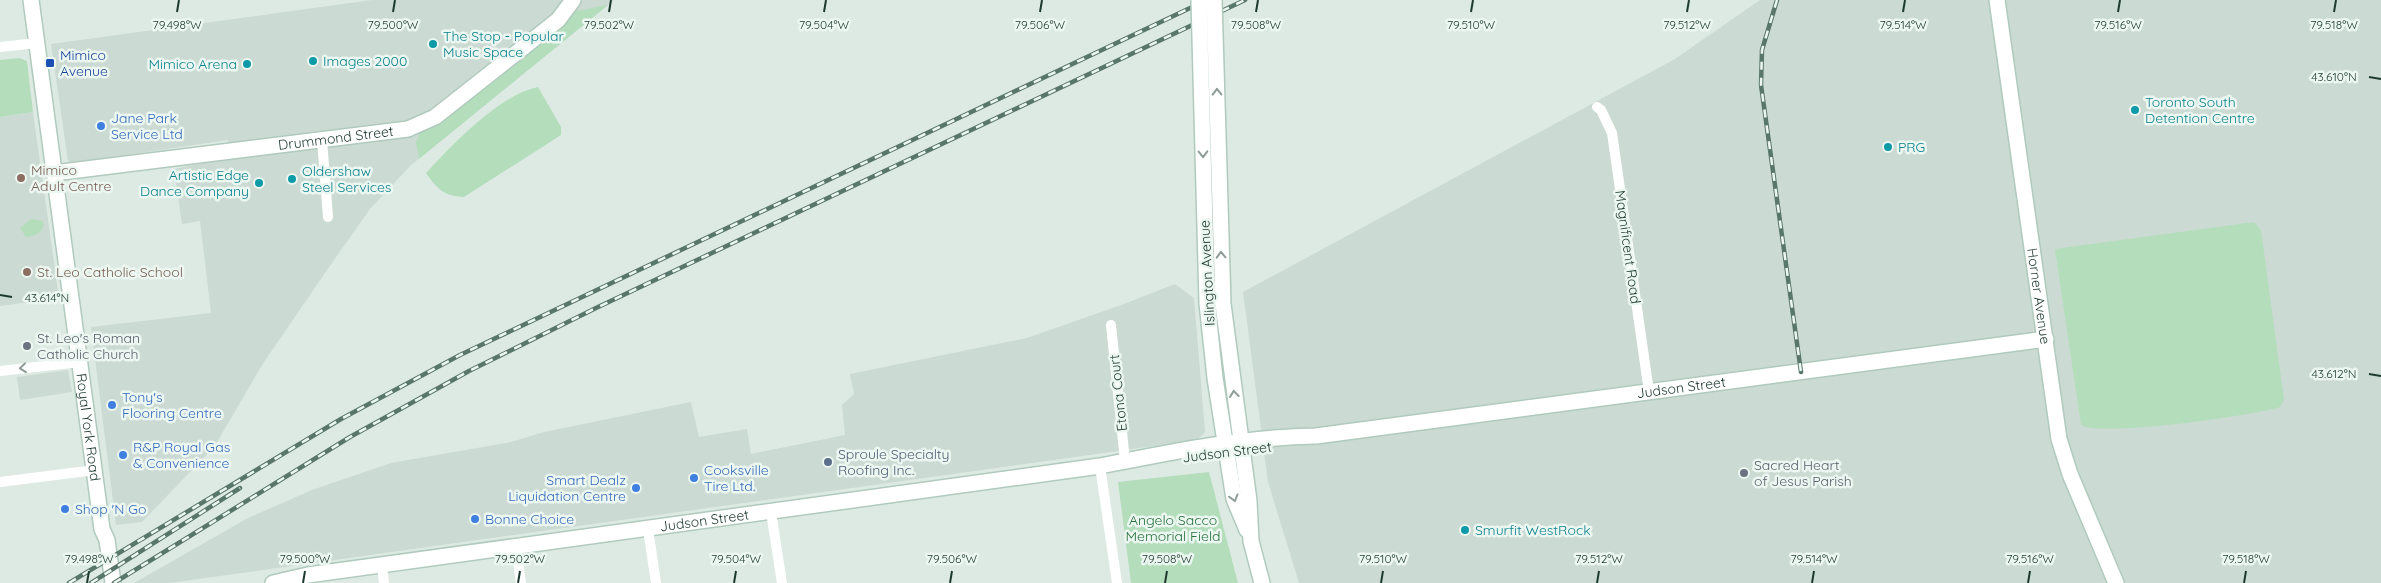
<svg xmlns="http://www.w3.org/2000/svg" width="2381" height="583" font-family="Quicksand,sans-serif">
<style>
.built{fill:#cbdad2}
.green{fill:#b4ddbc}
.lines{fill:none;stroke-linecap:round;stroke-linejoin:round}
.secondary-casing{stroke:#b0cabe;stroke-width:18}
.street{stroke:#fff;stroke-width:10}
.secondary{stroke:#fff;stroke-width:15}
.rail-casing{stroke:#58766b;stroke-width:4.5}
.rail{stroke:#edf7f1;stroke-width:2.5;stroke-dasharray:8;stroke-linecap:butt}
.secondary-bridge-casing{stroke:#b0cabe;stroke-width:18;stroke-linecap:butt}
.secondary-bridge{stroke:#fff;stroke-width:15}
.oneway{stroke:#8e9c98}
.ticks{fill:none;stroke:#1e3a30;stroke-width:2}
.culture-dot{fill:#0f9aa8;stroke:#edf7f1;stroke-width:2}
.transit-dot{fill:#1a4fb4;stroke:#edf7f1;stroke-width:2}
.shop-dot{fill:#3f7fe0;stroke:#edf7f1;stroke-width:2}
.education-dot{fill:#8d6e63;stroke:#edf7f1;stroke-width:2}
.worship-dot{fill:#6b7280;stroke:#edf7f1;stroke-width:2}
.service-dot{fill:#5c6f8a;stroke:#edf7f1;stroke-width:2}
.labels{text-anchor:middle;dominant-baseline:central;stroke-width:5;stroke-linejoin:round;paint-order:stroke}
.culture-label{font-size:14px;fill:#0d838f;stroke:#edf7f1;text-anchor:start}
.transit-label{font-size:14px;fill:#164399;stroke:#edf7f1;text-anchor:start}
.shop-label{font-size:14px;fill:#366cbe;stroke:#edf7f1;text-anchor:start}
.street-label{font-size:14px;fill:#1e3a30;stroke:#edf7f1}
.education-label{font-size:14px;fill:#785e54;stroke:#edf7f1;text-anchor:start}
.worship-label{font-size:14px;fill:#5b616d;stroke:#edf7f1;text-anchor:start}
.service-label{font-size:14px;fill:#4e5e75;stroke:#edf7f1;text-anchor:start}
.park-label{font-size:14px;fill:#27723e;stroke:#edf7f1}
.ticks-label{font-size:12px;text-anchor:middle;fill:#1e3a30;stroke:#edf7f1;stroke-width:5;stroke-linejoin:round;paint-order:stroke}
</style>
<rect width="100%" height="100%" fill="#ddeae3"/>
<path class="built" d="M372,0H614L411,165L370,209L336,257L264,362L214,447L142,522L116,525L91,327L211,313L200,221L182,224L174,169L229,158L228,140L72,163L68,161L51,44Z
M1760,0H2381V583H1299L1268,482L1243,292L1675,59Z
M33,112L59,298L0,306V117Z
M1175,284L1194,298L1205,432L1197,440L169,583H134L248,518L312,490L391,463L511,442L544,432L691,402L699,437L747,429L751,454L845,435L842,405L854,394L850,374L1027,338L1124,304Z
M68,370L72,392L20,400L17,377Z"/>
<path class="green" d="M608,5L419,159L416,142L422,129L566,22L576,11Z
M19,58L27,61L33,112L0,117V60Z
M538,87L561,127V135L464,197C444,196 437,189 426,173C453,144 499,95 538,87Z
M31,219L43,221C45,232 36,236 26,237L20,228Z
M2254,222L2261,230L2284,400L2280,407C2250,416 2103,437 2081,425L2055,249Z
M1209,472L1238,583H1131L1118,482Z"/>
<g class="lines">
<g class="secondary-casing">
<g id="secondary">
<path id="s1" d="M31,0L102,529L107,540L113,583"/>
<path id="s2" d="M1997,0L2059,439L2070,474L2116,583"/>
<path id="s3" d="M54,173L408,129L435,117L558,20L573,0"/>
<path d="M1207,303L1215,378L1234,499L1247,530"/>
<path d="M1223,304L1249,501L1251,541L1262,583"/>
<path id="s4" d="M273,583L308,575L1100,466C1171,452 1243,437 1316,436L2046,339"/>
</g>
</g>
<path class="street" d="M0,47L37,43
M1597,107L1601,110L1612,133L1649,392
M322,140L328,217
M1111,325L1125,461
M0,371L80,362
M1100,466L1117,583
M0,482L95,470
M771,512L782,583
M648,529L656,583
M516,547L521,583
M382,566L384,583"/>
<use href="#secondary" class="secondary"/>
<g class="rail-casing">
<path id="rail" d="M1777,0L1762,50L1761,85L1801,372
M1202,9L1220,0
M69,583L341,419L460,355L1207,0
M91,583L240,488
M114,583L350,437L469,371L596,308L1245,0"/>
</g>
<use href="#rail" class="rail"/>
<g class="secondary-bridge-casing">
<path id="secondary-bridge" d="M1199,0L1207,303
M1214,0L1223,304"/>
</g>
<use href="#secondary-bridge" class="secondary-bridge"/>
</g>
<defs><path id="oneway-chevron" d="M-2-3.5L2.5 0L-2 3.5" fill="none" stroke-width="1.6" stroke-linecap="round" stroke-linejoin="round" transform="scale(1.25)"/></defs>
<g class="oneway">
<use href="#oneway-chevron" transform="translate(1217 92) rotate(-91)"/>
<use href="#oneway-chevron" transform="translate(1203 154) rotate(89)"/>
<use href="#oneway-chevron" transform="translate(1221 255) rotate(-92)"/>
<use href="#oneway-chevron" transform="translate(23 368) rotate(174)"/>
<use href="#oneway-chevron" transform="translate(1234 394) rotate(-97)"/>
<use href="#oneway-chevron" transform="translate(1234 498) rotate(75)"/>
</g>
<path class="ticks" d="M177,12L179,0M393,12L395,0M609,12L611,0M824,12L826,0M1040,12L1042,0M1256,12L1258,0M1471,12L1473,0M1687,12L1689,0M1903,12L1905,0M2118,12L2120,0M2334,12L2336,0M2369,77L2381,79M0,295L12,297M2369,374L2381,376M87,583L89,571M303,583L305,571M518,583L520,571M734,583L736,571M950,583L952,571M1165,583L1167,571M1381,583L1383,571M1597,583L1599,571M1812,583L1814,571M2028,583L2030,571M2244,583L2246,571"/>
<g class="culture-dot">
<circle cx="433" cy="44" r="5"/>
<circle cx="313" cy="61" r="5"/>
<circle cx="247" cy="64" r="5"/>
<circle cx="2135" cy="110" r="5"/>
<circle cx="1888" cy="147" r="5"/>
<circle cx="292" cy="179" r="5"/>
<circle cx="259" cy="183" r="5"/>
<circle cx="1465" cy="530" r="5"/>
</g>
<rect class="transit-dot" x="45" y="58" width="10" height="10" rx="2.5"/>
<g class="shop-dot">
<circle cx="101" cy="126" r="5"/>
<circle cx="112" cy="405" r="5"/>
<circle cx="123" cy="455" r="5"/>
<circle cx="694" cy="478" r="5"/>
<circle cx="636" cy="488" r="5"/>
<circle cx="65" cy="509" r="5"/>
<circle cx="475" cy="519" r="5"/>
</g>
<g class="education-dot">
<circle cx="21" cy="178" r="5"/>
<circle cx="27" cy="272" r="5"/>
</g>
<g class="worship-dot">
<circle cx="27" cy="346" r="5"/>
<circle cx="1744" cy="473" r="5"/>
</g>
<circle class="service-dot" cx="828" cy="462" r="5"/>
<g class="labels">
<g class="culture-label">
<text x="443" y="36">The Stop - Popular<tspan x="443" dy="16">Music Space</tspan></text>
<text x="323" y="61">Images 2000</text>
<text x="237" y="64" text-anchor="end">Mimico Arena</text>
<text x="2145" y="102">Toronto South<tspan x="2145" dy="16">Detention Centre</tspan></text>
<text x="1898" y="147">PRG</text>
<text x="302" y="171">Oldershaw<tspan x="302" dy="16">Steel Services</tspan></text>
<text x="249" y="175" text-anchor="end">Artistic Edge<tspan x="249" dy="16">Dance Company</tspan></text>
<text x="1475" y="530">Smurfit WestRock</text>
</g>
<g class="transit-label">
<text x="60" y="55">Mimico<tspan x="60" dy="16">Avenue</tspan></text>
</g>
<g class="shop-label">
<text x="111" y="118">Jane Park<tspan x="111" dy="16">Service Ltd</tspan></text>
<text x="122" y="397">Tony's<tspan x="122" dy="16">Flooring Centre</tspan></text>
<text x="133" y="447">R&amp;P Royal Gas<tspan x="133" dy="16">&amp; Convenience</tspan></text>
<text x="704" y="470">Cooksville<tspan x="704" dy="16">Tire Ltd.</tspan></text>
<text x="626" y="480" text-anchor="end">Smart Dealz<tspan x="626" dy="16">Liquidation Centre</tspan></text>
<text x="75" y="509">Shop 'N Go</text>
<text x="485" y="519">Bonne Choice</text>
</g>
<g class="street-label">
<text stroke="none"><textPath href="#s3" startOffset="284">Drummond Street</textPath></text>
<text transform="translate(1628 247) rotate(82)">Magnificent Road</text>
<text transform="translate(1207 273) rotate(-93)">Islington Avenue</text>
<text stroke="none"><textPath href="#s2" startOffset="299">Horner Avenue</textPath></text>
<text stroke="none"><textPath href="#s4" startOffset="1422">Judson Street</textPath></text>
<text transform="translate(1118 393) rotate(-96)">Etona Court</text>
<text stroke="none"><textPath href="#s1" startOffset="431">Royal York Road</textPath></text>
<text transform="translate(1227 452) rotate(-7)">Judson Street</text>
<text stroke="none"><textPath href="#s4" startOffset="436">Judson Street</textPath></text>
</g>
<g class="education-label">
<text x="31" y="170">Mimico<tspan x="31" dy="16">Adult Centre</tspan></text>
<text x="37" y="272">St. Leo Catholic School</text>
</g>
<g class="worship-label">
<text x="37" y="338">St. Leo's Roman<tspan x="37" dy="16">Catholic Church</tspan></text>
<text x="1754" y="465">Sacred Heart<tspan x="1754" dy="16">of Jesus Parish</tspan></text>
</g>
<g class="service-label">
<text x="838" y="454">Sproule Specialty<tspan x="838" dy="16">Roofing Inc.</tspan></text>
</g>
<g class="park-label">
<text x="1173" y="520">Angelo Sacco<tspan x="1173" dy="16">Memorial Field</tspan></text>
</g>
</g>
<g class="ticks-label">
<text x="177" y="29">79.498°W</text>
<text x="393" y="29">79.500°W</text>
<text x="609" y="29">79.502°W</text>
<text x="824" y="29">79.504°W</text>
<text x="1040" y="29">79.506°W</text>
<text x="1256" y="29">79.508°W</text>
<text x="1471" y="29">79.510°W</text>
<text x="1687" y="29">79.512°W</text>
<text x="1903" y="29">79.514°W</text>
<text x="2118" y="29">79.516°W</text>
<text x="2334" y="29">79.518°W</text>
<text x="2334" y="81">43.610°N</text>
<text x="47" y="302">43.614°N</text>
<text x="2334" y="378">43.612°N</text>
<text x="89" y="563">79.498°W</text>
<text x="305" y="563">79.500°W</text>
<text x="520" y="563">79.502°W</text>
<text x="736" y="563">79.504°W</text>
<text x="952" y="563">79.506°W</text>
<text x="1167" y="563">79.508°W</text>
<text x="1383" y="563">79.510°W</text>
<text x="1599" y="563">79.512°W</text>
<text x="1814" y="563">79.514°W</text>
<text x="2030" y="563">79.516°W</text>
<text x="2246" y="563">79.518°W</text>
</g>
</svg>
